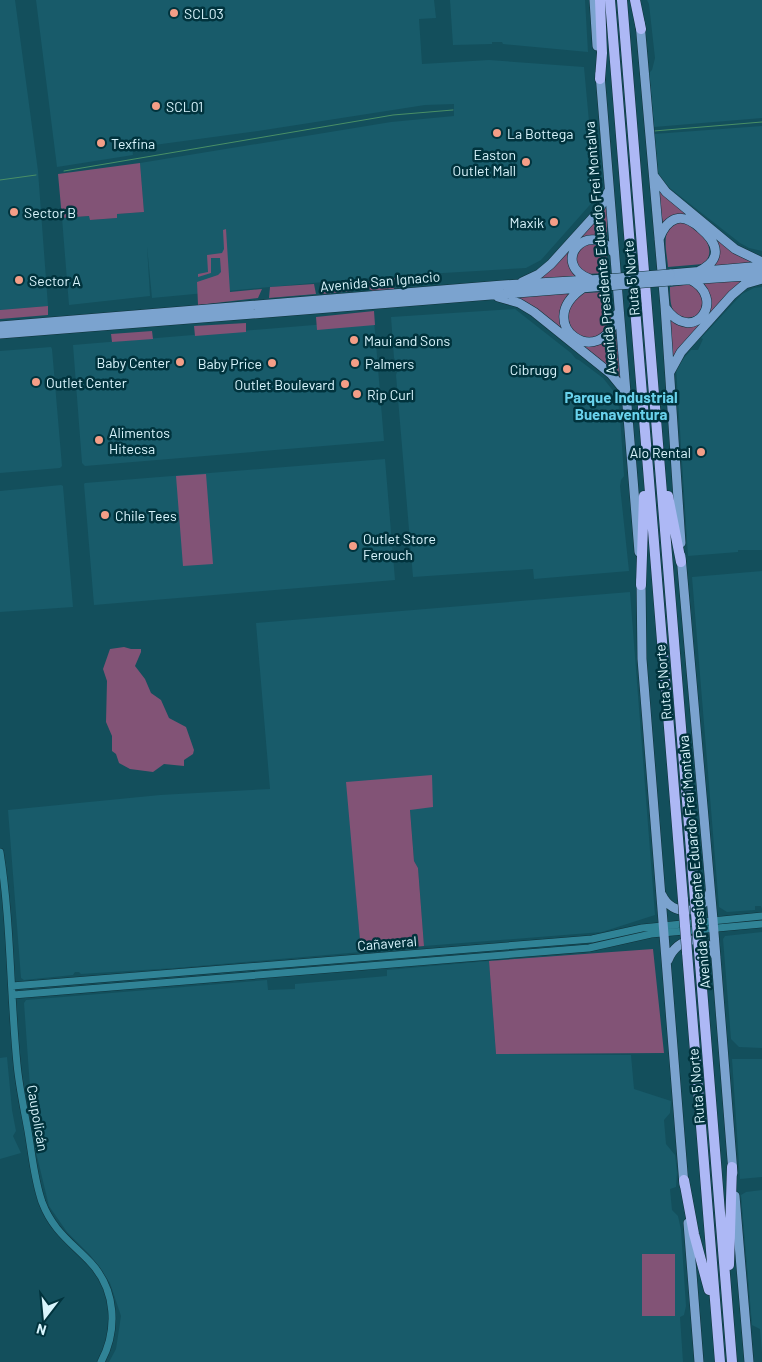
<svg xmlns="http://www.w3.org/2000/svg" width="762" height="1362" font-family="Barlow,sans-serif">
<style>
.built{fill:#185b6a}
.green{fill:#825376}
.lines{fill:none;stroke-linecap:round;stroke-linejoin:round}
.stream{stroke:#498f66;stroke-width:1}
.minor-casing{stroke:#10323a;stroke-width:8}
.major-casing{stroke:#10323a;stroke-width:10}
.highway-casing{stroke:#10323a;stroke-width:11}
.minor{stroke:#308396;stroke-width:7}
.major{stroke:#7ba3cf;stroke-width:9}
.highway{stroke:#adb8f5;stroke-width:10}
.major-bridge-casing{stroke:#10323a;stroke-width:10;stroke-linecap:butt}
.highway-bridge-casing{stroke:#10323a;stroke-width:11;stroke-linecap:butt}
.major-bridge{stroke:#7ba3cf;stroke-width:9}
.highway-bridge{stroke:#adb8f5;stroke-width:10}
.poi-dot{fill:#f49e87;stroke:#01333d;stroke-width:2}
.labels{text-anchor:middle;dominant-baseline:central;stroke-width:5;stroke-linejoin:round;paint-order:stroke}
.poi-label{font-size:14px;fill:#d9f5fd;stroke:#01333d;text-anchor:start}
.street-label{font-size:14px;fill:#d9f5fd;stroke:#01333d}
.neighbourhood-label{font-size:15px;font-weight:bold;fill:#69d2ec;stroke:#01333d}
</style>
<rect width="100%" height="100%" fill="#134f5c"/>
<path class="built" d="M0,0H15L38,171L48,306L0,310Z
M36,0H434L436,18L419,19L422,64L489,60L584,67L596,198L541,260L526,268L377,277L152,298L147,246L150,296L69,305L62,218L90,216V220L117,218V214L144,212L140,163L391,122L454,116V104L425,105L258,131L132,148L133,155L57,167Z
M450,0H585L588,52L503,44L502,42H492V44L453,45Z
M647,0H762V118L654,127L649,73L652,70L655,58L649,4Z
M762,126V251L749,248L740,243L662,182L658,173L654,134Z
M762,287V550H738V552L688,556L676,367L691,350H698L703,339L701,338L742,294L754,288Z
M515,309L571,353L576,359L579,360L603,378L615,393L618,402L620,416L624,476L621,480L620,486L629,571L534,579L533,569L413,577L396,375L397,372V362L394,358L391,317Z
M374,320L384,441L85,466L82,463L73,345Z
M51,347L52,349L62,466L60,468L0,473V351Z
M385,459L395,580L94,605L84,484L85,483Z
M61,485L63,486L73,607L0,612V491Z
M762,571V909L761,906H755V910L727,912L719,907L692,577Z
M630,592L655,915L602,932L424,946L418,868L414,861L410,809L347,782L361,952L175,968L81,974L79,972H75L73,975L24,980L21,978L8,810L160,795L270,789L256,623Z
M762,932V1048L739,1047L731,1039L723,939L725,936Z
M489,961L496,1054L631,1055L634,1089L671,1101L670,1113L664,1120L666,1144L675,1155L677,1172L676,1187L670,1189L672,1210L678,1216L681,1230L686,1306L684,1315L680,1317L683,1362H109L116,1349L121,1316L110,1283L90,1255L67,1232L49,1206L34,1144L24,1003L26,1000L267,980L268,990L295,989V984L387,976V970Z
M7,1057L12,1110L16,1131L13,1136L21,1153L0,1159V1058Z
M732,1059H762V1177L740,1179Z
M762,1190V1353L760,1329L752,1325L741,1195L746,1192Z"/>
<path class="green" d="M140,163L144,212L117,214V218L90,220L89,216L62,218L58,174Z
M657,185L755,263L713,266C716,259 721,251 718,243C714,231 684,221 672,216L663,224Z
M607,204V243L577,242L576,276L539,279Z
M679,222C697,224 721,249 703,264L668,267C667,251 659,228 679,222Z
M226,229L230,292L262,289L258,298L198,305L197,282L218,275L221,272L220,258H211V273L198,277V274L208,272L207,255L222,253L224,249L223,230Z
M591,242L605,248L608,262L606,273L587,274L577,266C576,250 577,250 591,242Z
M395,278L394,289L373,291L367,288V281Z
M353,280V291L322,294L320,284Z
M741,280L743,282L673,360L670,319C685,330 690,324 706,318L700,283Z
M314,284L316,294L269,298L270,287Z
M690,284C698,288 702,295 703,303C702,307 701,311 698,314C691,320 677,319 673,310C670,304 670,293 670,287Z
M608,292L607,303H611L612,319L610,328L592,340L572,332L566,309L581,293Z
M571,293C554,310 562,320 571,338L609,337L615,329L622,382L512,298Z
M48,306V315L0,319V310Z
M374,311L375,325L317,330L316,317Z
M246,323V332L195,336L194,326Z
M152,331L153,339L112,342L111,334Z
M206,474L213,564L183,566L176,476Z
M124,647L131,649H141V652L135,666L145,679L151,693L161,700L169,718L186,727L194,750L193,754L184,760V766L164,764L153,772L130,769L119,763L116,754L112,751V736L106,722L107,681L103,669L110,649Z
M432,775L433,807L410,810L414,861L418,868L424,946L361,952L346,782Z
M653,949L664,1053L496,1054L489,961Z
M642,1254H675V1316H642Z"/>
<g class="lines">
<path class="stream" d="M654,131L762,122
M64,171L393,115L453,110
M0,180L36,175"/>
<g class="minor-casing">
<path id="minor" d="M0,852C11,922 10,993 17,1064C19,1086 24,1109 28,1131C32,1154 34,1179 42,1202C53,1231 71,1242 91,1263C116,1290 118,1330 101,1362
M12,986L592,939L642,928L762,916
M13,995L589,948L651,934L762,924"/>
</g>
<g class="major-casing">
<path id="major" d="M594,0L597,46
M640,23L665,306L681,543
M600,74L639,552
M654,176L666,192L735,249L762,262
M659,239C668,216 682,212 700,228C719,244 723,260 697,272
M670,274L762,266
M590,279C549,264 588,217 614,253
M671,281L762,275
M522,282L539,274L551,264L598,212L608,192
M583,288C530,324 602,374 617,314
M498,297L519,303L534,312L611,374L624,390
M665,307C693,348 729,298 689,279
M0,326L503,285L605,279
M0,334L606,286
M670,372L681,352L732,295L745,284L762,279
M681,556L713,920L733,1173
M641,580L642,659L684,1185
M662,895C672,917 703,915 710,892
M668,960C677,937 705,931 716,957
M735,1196L749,1362
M688,1223L699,1362"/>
</g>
<g class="highway-casing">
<path id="highway" d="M600,0L602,53L600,79
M610,0L683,900
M622,0L695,900
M635,0L641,29
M668,496L681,562
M641,585L644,496
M699,951L732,1362
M687,952L720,1362
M684,1180L694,1234L709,1290
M729,1265L732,1167"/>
</g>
<use href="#minor" class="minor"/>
<use href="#major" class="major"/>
<use href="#highway" class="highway"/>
<g class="major-bridge-casing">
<path id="major-bridge" d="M605,279L670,274
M606,286L671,281"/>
</g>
<g class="highway-bridge-casing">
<path id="highway-bridge" d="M683,900L687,952
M695,900L699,951"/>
</g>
<use href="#major-bridge" class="major-bridge"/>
<use href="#highway-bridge" class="highway-bridge"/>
</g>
<g class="poi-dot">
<circle cx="174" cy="13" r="5"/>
<circle cx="156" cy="106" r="5"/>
<circle cx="497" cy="133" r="5"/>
<circle cx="101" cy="143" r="5"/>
<circle cx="526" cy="162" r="5"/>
<circle cx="14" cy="212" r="5"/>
<circle cx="554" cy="222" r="5"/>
<circle cx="19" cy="280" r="5"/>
<circle cx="354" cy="340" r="5"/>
<circle cx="180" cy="362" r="5"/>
<circle cx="272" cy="363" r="5"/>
<circle cx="355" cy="363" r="5"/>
<circle cx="567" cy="369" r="5"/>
<circle cx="36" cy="382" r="5"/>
<circle cx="345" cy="384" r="5"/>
<circle cx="357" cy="394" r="5"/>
<circle cx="99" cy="440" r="5"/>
<circle cx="701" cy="452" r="5"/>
<circle cx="105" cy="515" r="5"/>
<circle cx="353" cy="546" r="5"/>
</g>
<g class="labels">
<g class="poi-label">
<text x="184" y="13">SCL03</text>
<text x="166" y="106">SCL01</text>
<text x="507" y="133">La Bottega</text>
<text x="111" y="143">Texfina</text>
<text x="516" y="154" text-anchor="end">Easton<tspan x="516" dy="16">Outlet Mall</tspan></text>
<text x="24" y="212">Sector B</text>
<text x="544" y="222" text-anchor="end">Maxik</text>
<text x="29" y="280">Sector A</text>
<text x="364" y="340">Maui and Sons</text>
<text x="170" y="362" text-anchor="end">Baby Center</text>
<text x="262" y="363" text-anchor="end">Baby Price</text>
<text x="365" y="363">Palmers</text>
<text x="557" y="369" text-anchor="end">Cibrugg</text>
<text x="46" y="382">Outlet Center</text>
<text x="335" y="384" text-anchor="end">Outlet Boulevard</text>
<text x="367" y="394">Rip Curl</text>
<text x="109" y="432">Alimentos<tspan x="109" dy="16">Hitecsa</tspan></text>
<text x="691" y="452" text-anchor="end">Alo Rental</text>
<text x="115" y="515">Chile Tees</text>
<text x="363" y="538">Outlet Store<tspan x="363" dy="16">Ferouch</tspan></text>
</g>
<g class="street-label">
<text transform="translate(600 248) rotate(-95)">Avenida Presidente Eduardo Frei Montalva</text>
<text transform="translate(631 278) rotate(-95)">Ruta 5 Norte</text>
<text transform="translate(380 281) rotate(-5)">Avenida San Ignacio</text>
<text transform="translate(663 682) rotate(-95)">Ruta 5 Norte</text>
<text transform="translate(694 862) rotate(-95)">Avenida Presidente Eduardo Frei Montalva</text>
<text transform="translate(387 943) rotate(-5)">Cañaveral</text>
<text transform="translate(696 1086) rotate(-95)">Ruta 5 Norte</text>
<text transform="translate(38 1118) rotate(80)">Caupolicán</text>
</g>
<g class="neighbourhood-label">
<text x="621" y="397">Parque Industrial<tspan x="621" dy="17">Buenaventura</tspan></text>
</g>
</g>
<g transform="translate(45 1317) rotate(196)" stroke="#01333d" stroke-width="4" paint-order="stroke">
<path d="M0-4L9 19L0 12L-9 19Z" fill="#d9f5fd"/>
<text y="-8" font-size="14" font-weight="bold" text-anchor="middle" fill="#d9f5fd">N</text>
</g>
</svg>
